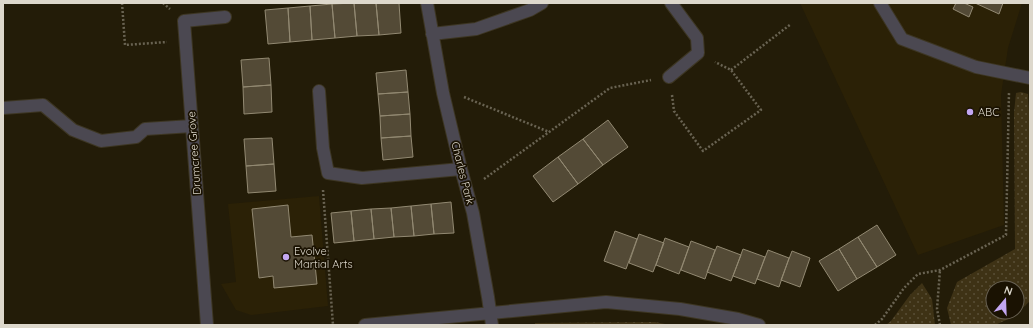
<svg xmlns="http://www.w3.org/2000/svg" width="1033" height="328" font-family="Quicksand,sans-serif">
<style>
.built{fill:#2b2106}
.grass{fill:url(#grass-dots);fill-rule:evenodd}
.building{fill:#534a36;stroke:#928972}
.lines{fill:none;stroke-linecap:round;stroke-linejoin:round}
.service-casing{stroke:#3d3623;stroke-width:14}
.minor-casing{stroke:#3d3623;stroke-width:14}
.path{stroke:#696352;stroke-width:2.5;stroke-dasharray:2 2;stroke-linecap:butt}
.service{stroke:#4b4851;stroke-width:12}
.minor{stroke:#4b4851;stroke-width:12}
.poi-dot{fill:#c3a7f2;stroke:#1a1202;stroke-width:1.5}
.labels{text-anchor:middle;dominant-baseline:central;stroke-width:3.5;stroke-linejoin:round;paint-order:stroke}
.poi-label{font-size:11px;fill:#ddd8cc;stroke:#1a1202;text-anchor:start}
.street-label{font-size:11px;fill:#ddd8cc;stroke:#1a1202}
</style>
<defs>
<pattern id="grass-dots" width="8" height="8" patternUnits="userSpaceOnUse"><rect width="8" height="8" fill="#3e3215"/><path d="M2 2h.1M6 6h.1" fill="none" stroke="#594f36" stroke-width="1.8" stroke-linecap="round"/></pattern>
</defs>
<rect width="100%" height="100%" fill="#231c08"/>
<path class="built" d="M800,3H1022L1008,48L1001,95L1004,225L918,255Z
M319,196L328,306L251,315L236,310L221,284L236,282L228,204Z"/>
<path class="grass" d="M1021,92L1028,94L1030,129V301L1013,317L995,325H951L947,308L957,282L1015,249L1014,113L1016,93ZM993,288H1017V312H993Z
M922,283L932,299L935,325H886L891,321L910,295Z
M655,322L670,325H535V323Z"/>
<path class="building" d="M354,3H376L379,35L357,36Z
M354,3L357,36L335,38L332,4Z
M376,3H399L401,33L379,35Z
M956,3H964L973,7L969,17L953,9Z
M975,3H1003L999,14Z
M332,4L335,38L312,40L310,6Z
M310,6L312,40L290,42L288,8Z
M288,8L290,42L268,44L265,10Z
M269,58L271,85L243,87L241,60Z
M406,70L408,92L378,94L376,73Z
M271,85L272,112L244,114L243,87Z
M408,92L410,114L380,116L378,94Z
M410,114L411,136L381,138L380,116Z
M608,120L628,147L603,165L583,139Z
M411,136L413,157L383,160L381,138Z
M272,138L274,164L246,166L244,139Z
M583,139L603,165L578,184L558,157Z
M558,157L578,184L553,202L533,176Z
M274,164L276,191L248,193L246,166Z
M451,202L454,233L434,234L431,204Z
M431,204L434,234L414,236L411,206Z
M288,205L291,237L312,235L317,284L274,288L273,276L259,278L252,209Z
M411,206L414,236L394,237L391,208Z
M391,208L394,237L374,239L371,209Z
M371,209L374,239L354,241L351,211Z
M351,211L354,241L334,243L331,213Z
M877,225L896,255L877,267L858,237Z
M615,231L637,239L626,269L604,261Z
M639,234L664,243L653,272L629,263Z
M858,237L877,267L857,279L839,249Z
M665,238L689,247L679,274L656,265Z
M691,241L715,250L705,279L681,270Z
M717,246L741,255L731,281L707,272Z
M743,249L765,257L755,284L733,276Z
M839,249L857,279L838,291L819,261Z
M768,250L789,258L779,287L757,279Z
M792,251L810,258L800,287L781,280Z"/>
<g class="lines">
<g class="service-casing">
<path id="service" d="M880,3L902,39L976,67L1030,78
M319,91L323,148L328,173L362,178L461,169
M3,108L43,105L73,130L101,141L136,137L145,129L192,126"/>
</g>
<g class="minor-casing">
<path id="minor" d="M427,3L443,93L461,169L473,213L488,297L492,325
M432,34L476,29L530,10L542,3
M669,77L698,53L697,38L671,3
M207,325L184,21L225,17
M365,325L606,302L680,309L738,319L759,325"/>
</g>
<path class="path" d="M122,3L125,45L167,42
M163,3L170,9
M731,70L791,24
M672,95L674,111L703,151L761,110L731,70L715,62
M464,97L549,132
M484,179L610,88L651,80
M323,190L333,325
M875,325L882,319L904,288L918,274L940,270L1006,235L1009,92
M940,325L937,309L940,270"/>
<use href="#service" class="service"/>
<use href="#minor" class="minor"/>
</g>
<g class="poi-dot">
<circle cx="970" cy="112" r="4"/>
<circle cx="286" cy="257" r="4"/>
</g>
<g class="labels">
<g class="poi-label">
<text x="978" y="112">ABC</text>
<text x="294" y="251">Evolve<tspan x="294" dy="13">Martial Arts</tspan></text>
</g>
<g class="street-label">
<text transform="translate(194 153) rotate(-94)">Drumcree Grove</text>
<text transform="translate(463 173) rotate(76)">Charles Park</text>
</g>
</g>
<rect width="1033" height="328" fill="none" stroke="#ddd8cc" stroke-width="8"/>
<g transform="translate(1005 300) rotate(19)"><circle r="19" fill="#1a1202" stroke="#686153"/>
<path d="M0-3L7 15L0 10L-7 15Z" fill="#c3a7f2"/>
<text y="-6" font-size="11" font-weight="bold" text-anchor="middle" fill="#ddd8cc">N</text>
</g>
</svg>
